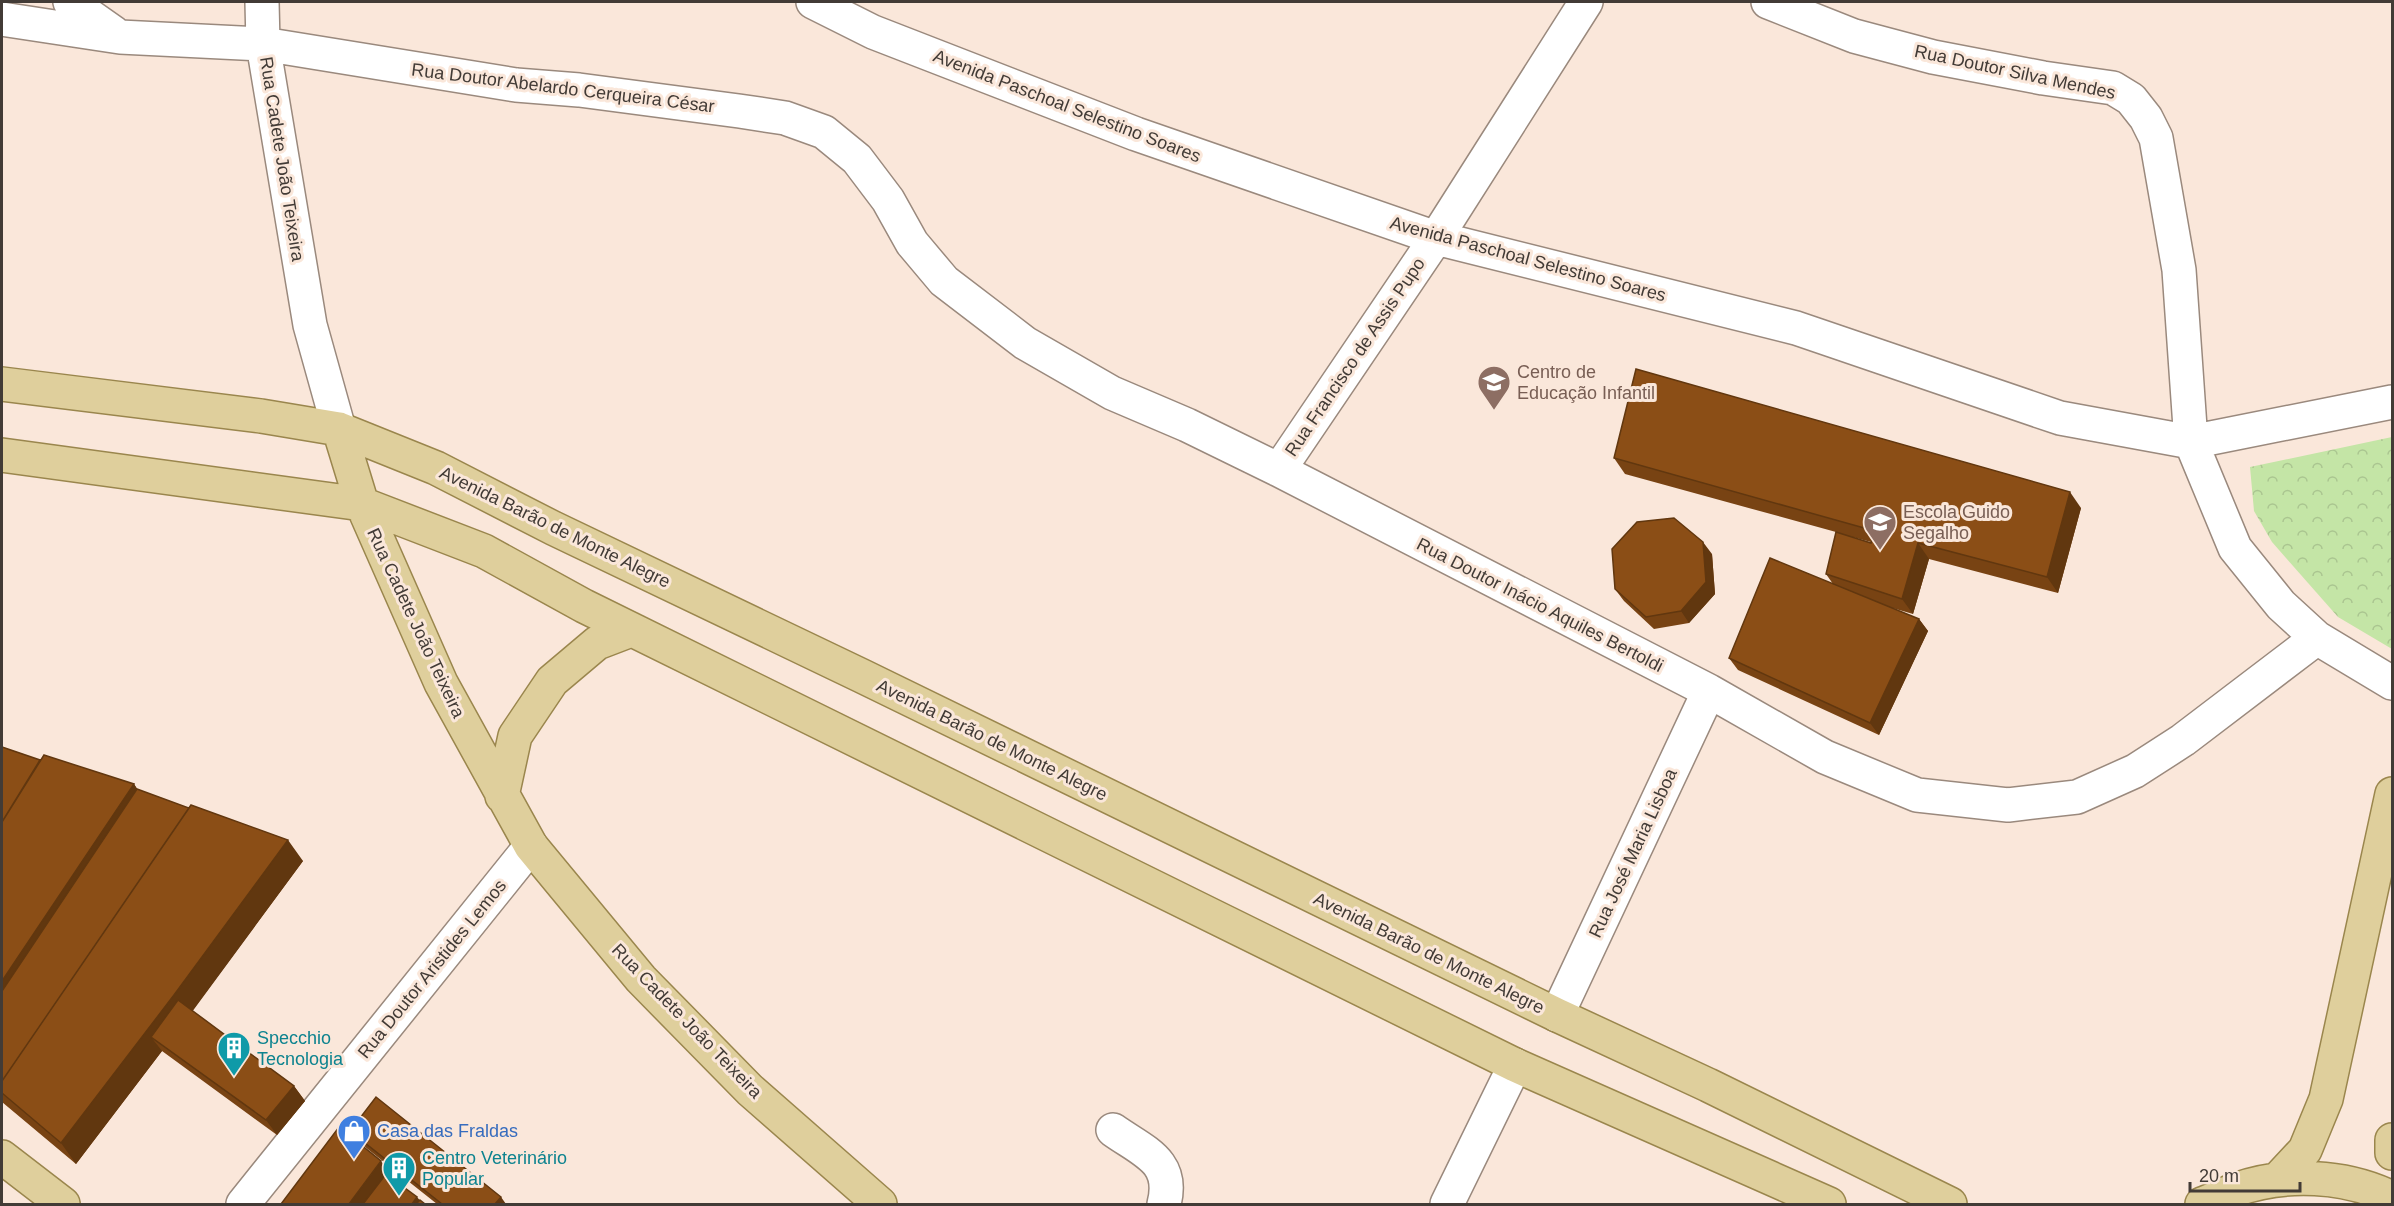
<svg xmlns="http://www.w3.org/2000/svg" width="2394" height="1206" font-family="Arial,sans-serif">
<style>
.park{fill:url(#park-crowns)}
.lines{fill:none;stroke-linecap:round;stroke-linejoin:round}
.minor-casing{stroke:#9a897d;stroke-width:36}
.major-casing{stroke:#9a864d;stroke-width:36}
.minor{stroke:#fff;stroke-width:33}
.major{stroke:#dfcf9c;stroke-width:33}
.wall{fill:#784313;fill-rule:evenodd}
.shaded-wall{fill:#61370f}
.building{fill:#8b4e16;stroke:#61370f;stroke-width:1.5}
.labels{text-anchor:middle;dominant-baseline:central;stroke-width:6;stroke-linejoin:round;paint-order:stroke}
.street-label{font-size:18px;fill:#423b36;stroke:#fae7da}
.education-label{font-size:18px;fill:#785e54;stroke:#fae7da;text-anchor:start}
.culture-label{font-size:18px;fill:#0d838f;stroke:#fae7da;text-anchor:start}
.shop-label{font-size:18px;fill:#366cbe;stroke:#fae7da;text-anchor:start}
</style>
<defs>
<pattern id="park-crowns" width="20" height="18" patternUnits="userSpaceOnUse" patternTransform="scale(1.5)"><rect width="20" height="18" fill="#c4e5a6"/><path d="M2 6a3 3 0 1 1 6 0M12 15a3 3 0 1 1 6 0" fill="none" stroke="#aac590"/></pattern>
</defs>
<rect width="100%" height="100%" fill="#fae7da"/>
<path class="park" d="M2392,437V649L2338,617L2272,542L2254,511L2250,467Z"/>
<g class="lines">
<g class="minor-casing">
<path id="minor" d="M70,2L114,33
M262,2L263,44L310,325L339,429
M813,2L873,32L1136,134L1436,238L1796,328L2060,418L2191,442L2392,402
M1768,2L1854,36L1933,57L2043,78L2113,88L2131,99L2146,118L2156,138L2179,270L2191,442L2235,548L2281,605L2317,638L2392,683
M2,19L120,37L263,44L516,85L579,90L739,111L785,118L824,132L857,159L888,200L912,243L944,281L1025,343L1112,393L1187,425L1279,470L1709,691L1825,757L1917,795L2008,805L2077,797L2135,771L2183,740L2317,638
M1279,470L1436,238L1586,2
M1557,1015L1709,691
M1113,1130C1144,1152 1175,1161 1164,1204
M243,1204L531,846
M1447,1204L1515,1065"/>
</g>
<g class="major-casing">
<path id="major" d="M2,384L261,416L339,429L436,468L553,528L862,676L1557,1015L1708,1085L1950,1204
M339,429L362,504L441,683L531,846L641,979L750,1090L880,1204
M2,455L362,504L484,551L584,606L1515,1065L1829,1204
M502,796L515,736L552,681L597,643L631,630
M2392,1140V1153
M2,1157L63,1204
M2277,1180L2305,1150L2326,1099L2392,794
M2202,1204C2213,1200 2224,1194 2235,1190C2285,1172 2346,1175 2392,1198"/>
</g>
<use href="#minor" class="minor"/>
<use href="#major" class="major"/>
</g>
<path class="wall" d="M1614,458L2081,508L2058,593L1929,559L1913,614L1889,607L1919,619L1928,631L1879,735L1738,670L1729,658L1833,584L1826,574L1836,532L1625,474ZM1841,534L1871,542V543Z
M1712,554L1715,594L1689,623L1654,629L1624,601L1615,589Z
M2,747L40,760L134,784L137,789L303,861L192,1011L294,1086L305,1101L277,1135L162,1051L76,1164L2,1102Z
M350,1131L506,1204H437L355,1139Z"/>
<path class="shaded-wall" d="M2070,492L2081,508L2058,593L2047,577Z
M1703,542L1712,554L1715,594L1689,623L1681,611Z
M1918,543L1929,559L1913,614L1902,599Z
M1919,619L1928,631L1879,735L1870,723Z
M134,784L148,805L2,1023V981Z
M288,840L303,861L189,1016L151,1037L162,1051L76,1164L61,1143Z
M294,1086L305,1101L277,1135L266,1120Z
M381,1161L392,1177L372,1204H349Z
M417,1197L423,1204H412Z
M501,1197L506,1204H495Z"/>
<path class="building" d="M1636,369L2070,492L2047,577L1918,543L1902,599L1826,574L1836,532L1871,543L1875,531L1614,458Z
M1674,518L1703,542L1706,582L1681,611L1646,617L1615,589L1612,549L1637,522Z
M1770,558L1919,619L1870,723L1729,658Z
M2,747L40,760L2,822Z
M44,755L134,784L2,981V822Z
M137,789L189,808L2,1081V991Z
M191,805L288,840L174,995L61,1143L2,1093V1081Z
M178,1000L294,1086L266,1120L151,1037Z
M376,1097L501,1197L495,1204H442L350,1131Z
M339,1127L381,1161L349,1204H281Z
M386,1174L417,1197L412,1204H363Z
M420,1200L425,1204H416Z"/>
<defs>
<g id="school-pin" transform="scale(1.725)"><path d="M0 17L-7.5 6A9.5 9.5 0 1 1 7.5 6Z" fill="#8d6e63" stroke="#fae7da"/><path d="M0-5L7-2L0 1L-7-2ZM-4 1L0 2.5L4 1V4Q0 6-4 4Z" fill="#fff"/></g>
<g id="building-pin" transform="scale(1.725)"><path d="M0 17L-7.5 6A9.5 9.5 0 1 1 7.5 6Z" fill="#0f9aa8" stroke="#fae7da"/><path d="M-4-6H4V6H1V3H-1V6H-4ZM-2.5-4.3h1.7v1.8h-1.7ZM.8-4.3h1.7v1.8H.8ZM-2.5-1h1.7V.8h-1.7ZM.8-1h1.7V.8H.8Z" fill="#fff"/></g>
<g id="shop-pin" transform="scale(1.725)"><path d="M0 17L-7.5 6A9.5 9.5 0 1 1 7.5 6Z" fill="#3f7fe0" stroke="#fae7da"/><path d="M-5-2.5h2.3a2.7 3.5 0 0 1 5.4 0H5L5.5 6h-11ZM-1.5-2.5h3a1.5 2.3 0 0 0-3 0Z" fill="#fff"/></g>
</defs>
<g fill-rule="evenodd">
<use href="#school-pin" x="1494" y="382"/>
<use href="#school-pin" x="1880" y="522"/>
<use href="#building-pin" x="234" y="1048"/>
<use href="#shop-pin" x="354" y="1131"/>
<use href="#building-pin" x="399" y="1168"/>
</g>
<g class="labels">
<g class="street-label">
<text transform="translate(2015 72) rotate(12)">Rua Doutor Silva Mendes</text>
<text transform="translate(563 88) rotate(7)">Rua Doutor Abelardo Cerqueira César</text>
<text transform="translate(1067 106) rotate(21)">Avenida Paschoal Selestino Soares</text>
<text transform="translate(282 159) rotate(81)">Rua Cadete João Teixeira</text>
<text transform="translate(1528 259) rotate(15)">Avenida Paschoal Selestino Soares</text>
<text transform="translate(1355 357) rotate(-56)">Rua Francisco de Assis Pupo</text>
<text transform="translate(555 527) rotate(26)">Avenida Barão de Monte Alegre</text>
<text transform="translate(1540 605) rotate(27)">Rua Doutor Inácio Aquiles Bertoldi</text>
<text transform="translate(416 623) rotate(65)">Rua Cadete João Teixeira</text>
<text transform="translate(992 740) rotate(26)">Avenida Barão de Monte Alegre</text>
<text transform="translate(1633 853) rotate(-65)">Rua José Maria Lisboa</text>
<text transform="translate(1429 953) rotate(26)">Avenida Barão de Monte Alegre</text>
<text transform="translate(432 969) rotate(-51)">Rua Doutor Aristides Lemos</text>
<text transform="translate(687 1021) rotate(46)">Rua Cadete João Teixeira</text>
</g>
<g class="education-label">
<text x="1517" y="372">Centro de<tspan x="1517" dy="21">Educação Infantil</tspan></text>
<text x="1903" y="512">Escola Guido<tspan x="1903" dy="21">Segalho</tspan></text>
</g>
<g class="culture-label">
<text x="257" y="1038">Specchio<tspan x="257" dy="21">Tecnologia</tspan></text>
<text x="422" y="1158">Centro Veterinário<tspan x="422" dy="21">Popular</tspan></text>
</g>
<g class="shop-label">
<text x="377" y="1131">Casa das Fraldas</text>
</g>
</g>
<rect width="2394" height="1206" fill="none" stroke="#423b36" stroke-width="6"/>
<path d="M2190 1182v9h110v-9" fill="none" stroke="#423b36" stroke-width="3"/>
<text x="2199" y="1182" font-size="18" fill="#423b36" stroke="#fae7da" stroke-width="4.5" paint-order="stroke">20 m</text>
</svg>
